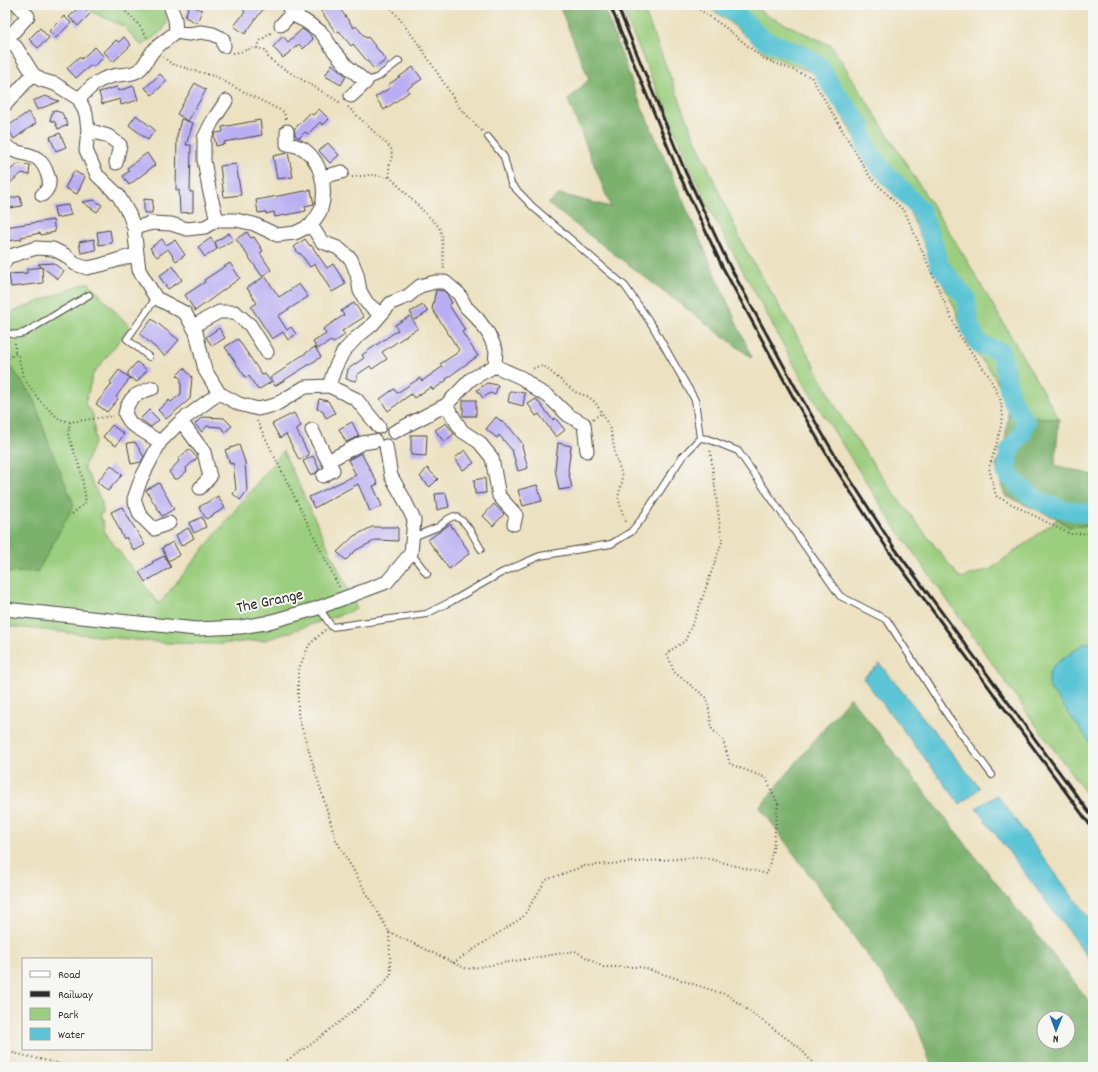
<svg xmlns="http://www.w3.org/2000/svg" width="1098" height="1072" font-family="Dekko,sans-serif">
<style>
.green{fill:#9bce7e;stroke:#637c54}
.forest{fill:#7cb16d;stroke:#546e4c;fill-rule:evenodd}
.water{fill:#5bc5d5;stroke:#437880}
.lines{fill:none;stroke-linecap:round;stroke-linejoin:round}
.river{stroke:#5bc5d5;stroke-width:19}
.building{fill:#b9aef3}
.lane-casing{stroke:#484641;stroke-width:8}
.street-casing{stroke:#484641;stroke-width:15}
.path{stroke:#484641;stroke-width:2;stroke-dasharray:1 3;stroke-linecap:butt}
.lane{stroke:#fff;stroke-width:6}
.street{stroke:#fff;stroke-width:13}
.rail{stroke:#2b2b2b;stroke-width:3}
.labels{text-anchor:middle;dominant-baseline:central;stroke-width:4;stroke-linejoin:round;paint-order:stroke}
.street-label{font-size:16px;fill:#2b2b2b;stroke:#f6f6f2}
</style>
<rect width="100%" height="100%" fill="#f6f6f2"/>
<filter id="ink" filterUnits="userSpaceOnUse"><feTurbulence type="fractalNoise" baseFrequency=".025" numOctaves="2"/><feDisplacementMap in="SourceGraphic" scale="8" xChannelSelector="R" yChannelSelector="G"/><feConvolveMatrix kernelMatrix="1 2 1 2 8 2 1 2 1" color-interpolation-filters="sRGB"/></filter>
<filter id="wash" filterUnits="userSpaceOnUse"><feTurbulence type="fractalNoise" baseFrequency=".012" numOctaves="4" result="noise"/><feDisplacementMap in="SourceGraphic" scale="16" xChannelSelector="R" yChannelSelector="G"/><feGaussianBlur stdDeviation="0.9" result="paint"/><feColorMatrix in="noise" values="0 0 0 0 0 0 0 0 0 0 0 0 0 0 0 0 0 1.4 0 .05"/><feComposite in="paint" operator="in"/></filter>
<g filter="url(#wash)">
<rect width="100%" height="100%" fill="#ece1c0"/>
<path class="green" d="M5,5H13L15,7L13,20L5,27Z
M85,5H127L138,11L163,6L167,22L163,30L142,46L123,26L92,12Z
M623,5H642L693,134L743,245L812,361L844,422L898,499L960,578L991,569L1058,519L1069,527L1093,525V803L1033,721L889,518L809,392L705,201L621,7Z
M705,5H753L766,15L832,46L966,259L1059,419L1008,415L1005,396L991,371L967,343L954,306L934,267L909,210L874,174L848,125L813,73L768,55L727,20Z
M88,282L130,327L93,374L85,404L93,414L95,441L84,467L102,502L103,513L99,515L103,522L105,533L159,604L283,451L357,609L266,640L219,644L164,643L5,626V573L38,571L48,442L33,398L12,368L5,364V315Z"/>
<path class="forest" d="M559,5H603L635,91L752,358L548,204L560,194L611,207L568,100L589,79Z
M5,364L12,368L33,398L48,442L74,505L38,571L5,573Z
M1008,415L1059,419L1055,465L1093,475V525L1069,527L1058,519L1005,496L996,466L1005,440Z
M850,697L1093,1006V1067H932L915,1021L760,807ZM1044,1018H1068V1042H1044Z"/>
<path class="water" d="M1085,643H1093V746L1049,687V674L1053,666Z
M880,664L980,788L960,804L863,678Z
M997,795L1093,924V964L976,808Z"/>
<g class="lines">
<path class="river" d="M723,5L733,11L763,39L800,54L819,65L833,89L861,125L867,149L881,168L920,209L934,245L939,265L966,298L970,327L979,344L1001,352L1011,399L1026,422L1022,434L1009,451L1006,473C1016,483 1025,493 1038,500C1054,509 1075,511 1093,514"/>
</g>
<g id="blocks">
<path class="building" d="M81,5L90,14L78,26L69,17Z
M189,5L202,10L197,23L185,17Z
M248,5H266L245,34L234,26L245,12L243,10Z
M317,5H337L354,28L356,26L366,38L368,37L386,60L374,69L353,44L351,46L339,31L336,33Z
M64,16L71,23L56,38L49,31Z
M40,28L49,38L38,48L29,39Z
M302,29L308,33L313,39L303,49L299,44L283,58L273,47L283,36L288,42Z
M124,37L131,45L113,62L104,52L116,40L119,42Z
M95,47L104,57L93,67L91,65L76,78L67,68L79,57L81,59Z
M332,64L346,76L341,85L325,76Z
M413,67L422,79L407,89L409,92L384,110L375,97L390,88L388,85Z
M160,74L167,81L152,95L145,88Z
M195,83L206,90L188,121L177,114Z
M134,86L138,100L121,105L120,99L102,104L99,92L117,87L118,91Z
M45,96L59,101L37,110L33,101Z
M319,109L329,119L323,125L320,122L308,134L305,132L299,138L295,135L294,129L310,113L313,115Z
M53,110L62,113L68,125L58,129L55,122L50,120Z
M28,112L36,123L14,139L7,127Z
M136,115L155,130L148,140L129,125Z
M181,119L193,123L186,145H191L190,192H193V212L180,213L179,190H176L177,136Z
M260,120L262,135L224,142L225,144L216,146L214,136L215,133L223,132L222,127Z
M60,133L66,147L56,151L50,137Z
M328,143L339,155L330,163L319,151Z
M147,153L155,165L129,185L123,176L129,171L127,168Z
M288,153L293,177L277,179L273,156Z
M18,164L30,165L29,175L22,173L5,187V174Z
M236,164L241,195L224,197L220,166Z
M74,171L85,177L77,194L65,188Z
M311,190L314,204L305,206L306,211L275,217L274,212L266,214V212L258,213L256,200Z
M20,196L22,206L10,208L8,199Z
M144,199L153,200L152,213H144Z
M94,200L102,205L97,212L82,202Z
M68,205L71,215L56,218L54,207Z
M53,220L55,232L41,235L40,233L21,237L22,239L8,241L5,227Z
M110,230L112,243L99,245L97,232Z
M247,232L251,238L254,237L263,251L260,253L271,270L262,276L236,239Z
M229,233L233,240L218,249L215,242Z
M211,238L217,249L205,257L198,247Z
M94,239L96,250L81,253L79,242Z
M162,239L166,245L175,240L185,255L176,261L168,249L157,257L150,248Z
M305,239L310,246L311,245L327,268L333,264L346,284L332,292L315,264L310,267L300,253L299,254L294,247Z
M53,263L64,271L58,279L38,264Z
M230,263L240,278L195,311L185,295L205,282L204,280Z
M173,266L182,280L168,289L159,276Z
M42,267L43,283L11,287L9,274L27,273V269Z
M265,276L279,297L299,284L308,297L278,316L287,330L291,327L296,334L288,340L283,332L272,339L251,307L257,303L247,288Z
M436,290L444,291L447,294L452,303L449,305L465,330L462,332L478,356L462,367L446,379L447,380L433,390L431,387L414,398L411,394L388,411L380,399L394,389L397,393L420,378L422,381L442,367L440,364L457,353V352L459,350L432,309Z
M354,303L364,317L342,331L345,335L333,343L331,341L317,349L313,342L326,334L323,329L344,315L341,311Z
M423,305L428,312L415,320L410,312Z
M410,316L418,328L382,352L387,359L372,369L370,366L357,375L356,381L346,379L348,369L364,358L362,355L398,330L395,325Z
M152,319L179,340L165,356L140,334Z
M219,328L225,338L212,346L206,337Z
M238,339L262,375L265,374L271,382L258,390L249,376L246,378L225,347Z
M315,347L321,357L275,386L270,378L287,367L286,366Z
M137,362L147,370L137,382L128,376V372Z
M184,368L192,377L190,399L166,419L158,410L169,400L171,402L181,394V379L177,375Z
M119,370L130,378L116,397L118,399L107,412L96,404L112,384L110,382Z
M487,383L498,385L495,395L490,393L483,398L477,390Z
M510,391L525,393L523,406L508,402Z
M319,399L328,401L335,413L326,418L322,410L317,409Z
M536,399L553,420L555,418L565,430L556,437L539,414L536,416L528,404Z
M463,400H476V416H463Z
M149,410L159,420L151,427L140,419Z
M294,413L301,426L296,429L309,455L299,460L286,434L280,438L272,424Z
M202,417L224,418L232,426L225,432L221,427L207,426L202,432L195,424Z
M496,417L510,428L523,444L522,446L528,468L518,471L512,450L499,435L497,438L486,429Z
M352,422L359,436L346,442L339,429Z
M446,423L454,434L444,442L435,430Z
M112,425L124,434L116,446L103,437Z
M411,435H427L426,456L411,455Z
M135,442L144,457L141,462L131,464L127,443Z
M558,443L571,446L568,470L572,488L559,490L555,469Z
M239,445L245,462L247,491L240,500L233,494L236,489L233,463L230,464L225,450Z
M189,449L197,458L186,468L187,471L178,479H174L169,472L179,461L178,459Z
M465,450L474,463L463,470L455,458Z
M361,453L378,484L373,486L382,506L370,511L358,484L314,508L309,497L356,475L348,460Z
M313,456L319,469L316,473L310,475L303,461Z
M111,465L122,475L108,491L97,482Z
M427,468L438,479L430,487L420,477Z
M485,478L486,493L475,494L474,480Z
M159,483L174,509L162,516L146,490Z
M537,485L542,501L523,506L518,490Z
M446,493L449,507L437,510L435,494Z
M218,496L225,508L206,519L199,507Z
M494,504L504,514L493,526L483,516Z
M122,507L145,545L134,551L126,537L124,539L111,512Z
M202,517L206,527L194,533L189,523Z
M450,524L470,553L449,569L428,540Z
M372,527H398V541L376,540L356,550L346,560L337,552L354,536Z
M188,528L194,538L181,546L176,535Z
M173,542L180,555L168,561L162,548Z
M164,556L171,567L145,582L139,572L153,563L152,562Z"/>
</g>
</g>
<g filter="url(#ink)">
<use href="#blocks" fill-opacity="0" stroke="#484641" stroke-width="1"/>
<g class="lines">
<g class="lane-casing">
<path id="lane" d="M366,82L378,77L399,61
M488,137L504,157L511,184L533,207L625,286L652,325L695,400L700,438
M5,330C11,336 16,335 24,333L89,295
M149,357L127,339L156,298
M413,537L438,527L448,519L454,516C467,520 474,538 481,549
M411,553L427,574
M319,608L332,627L426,614L452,601L501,573L540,556L611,544L631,532L641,520L682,457L700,438L708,439L738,451L840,596L887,620L948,716L992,775"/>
</g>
<g class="street-casing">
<path id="street" d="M170,5L175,19L176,32
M288,5L291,14L305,21L321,32L334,51L347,66L366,82L351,96
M281,25L291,14
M5,36L16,47L33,74L41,80L55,84L79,99L86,114L88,130L86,150L97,175L118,195L129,214L134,228L139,270L156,298L185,313L196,332L205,370L219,393L239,404L258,409L275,405L305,387L329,386L356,399L379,427
M8,38L28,16L18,5
M79,99C92,85 99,78 118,75C125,74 133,75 139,70C146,65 148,56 154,50C160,43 169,38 176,32L189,34L201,32L213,34L223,39L224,46
M5,105L33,74
M88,130L108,136L120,145L116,163
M287,131V144C292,145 300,146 305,150C322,163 327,190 321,209C319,215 314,220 311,225
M5,145C21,160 39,146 48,176C51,184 49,189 42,195
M322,177L342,172
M217,220L209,189L204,160V138L212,122L226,101
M311,225L322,242L338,248L351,259L357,274L360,291L367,303L380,314
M134,228L152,223L171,224L187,229L205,227L217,220H236L254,224L277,235L295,233L311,225
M5,262L7,257L36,248L53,249L65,255L75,264L87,268L101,265L137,254
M193,326L219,312H235L250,325L267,352
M329,386L335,368L343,352L356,338L372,325L391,303L408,296L420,286L435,282H445L459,294L466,307L477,318L488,333L496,350L495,366
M153,388C136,394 129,396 125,414L131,424L160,442
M446,405L462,431L479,442L492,458L499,496L516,515L514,524
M181,421L204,452L210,477L200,488
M312,430L328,461L362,443L375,441
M394,432L446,405L471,379L495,366L522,378L537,390L548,396L568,415L584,424L587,451
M323,476L333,470L328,461
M169,523L154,529L140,515L134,499L141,479L160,442L181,421L219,393
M5,609L196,629L241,627L265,623L315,609L387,582L411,553L414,520L404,499L391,476L386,446"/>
</g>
<path class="path" d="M116,5C130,13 140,25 148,39
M389,5L420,46L460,108L483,132
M693,5L726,28L764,59L811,77L870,177L905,212L959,335L988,375L1000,398L1003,416L998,439L989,468L996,496L1070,534L1093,533
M257,48L260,41L272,32
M233,53C247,52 250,45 265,50L268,57L276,64L341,103
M163,57L172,64L217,77L234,87L284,112L286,120
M5,63L12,62
M348,107L391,148L392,156L389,167L390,177L439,227L442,236L444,271
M352,177L371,175L390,177
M15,343V354
M5,361L15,354L18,355L23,377L40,401L59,419L70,422L113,416
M530,371C535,367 539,365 545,367L575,392L587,396L595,402L602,413L611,431L616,458L621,472L622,482L618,497L622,512L627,524
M593,419L602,413
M257,421L340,589
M70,422L68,435L81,471L86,502L71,515
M389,932L467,969L575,951L603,967H641L727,995L800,1048L816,1067
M453,963L523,917L546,880L584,866L702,857L767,874L773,849L778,804L766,778L730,764L723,740L712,729L707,698L674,672L667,653L685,641L697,613L722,542L710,448
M5,1051L74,1067
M277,1067L310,1045L370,998L391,975L389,932L336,840L298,715V671L309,645L325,630"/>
<use href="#lane" class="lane"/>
<use href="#street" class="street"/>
<path class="rail" d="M610,5L679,174L722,266L792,395L830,460L888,550L1093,829
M617,5L685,171L728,263L798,392L836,457L893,546L1093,818"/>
</g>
</g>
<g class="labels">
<g class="street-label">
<text transform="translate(270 602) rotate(-12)">The Grange</text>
</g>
</g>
<rect width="1098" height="1072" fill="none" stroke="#f6f6f2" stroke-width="20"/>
<rect x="22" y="958" width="130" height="92" fill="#f6f6f2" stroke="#a5a5a2"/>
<rect x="30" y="971" width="20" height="6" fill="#ffffff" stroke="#a5a5a2"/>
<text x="58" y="978" font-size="12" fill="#2b2b2b">Road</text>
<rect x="30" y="991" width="20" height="6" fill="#2b2b2b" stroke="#a5a5a2"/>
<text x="58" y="998" font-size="12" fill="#2b2b2b">Railway</text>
<rect x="30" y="1008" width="20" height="12" fill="#9bce7e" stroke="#a5a5a2"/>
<text x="58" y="1018" font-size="12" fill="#2b2b2b">Park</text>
<rect x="30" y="1028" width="20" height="12" fill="#5bc5d5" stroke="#a5a5a2"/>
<text x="58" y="1038" font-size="12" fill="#2b2b2b">Water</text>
<g transform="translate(1056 1030) rotate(181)"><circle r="19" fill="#f6f6f2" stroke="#a5a5a2"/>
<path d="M0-3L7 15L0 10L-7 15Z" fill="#1f6fb2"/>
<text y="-6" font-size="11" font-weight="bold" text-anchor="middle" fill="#2b2b2b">N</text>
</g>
</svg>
